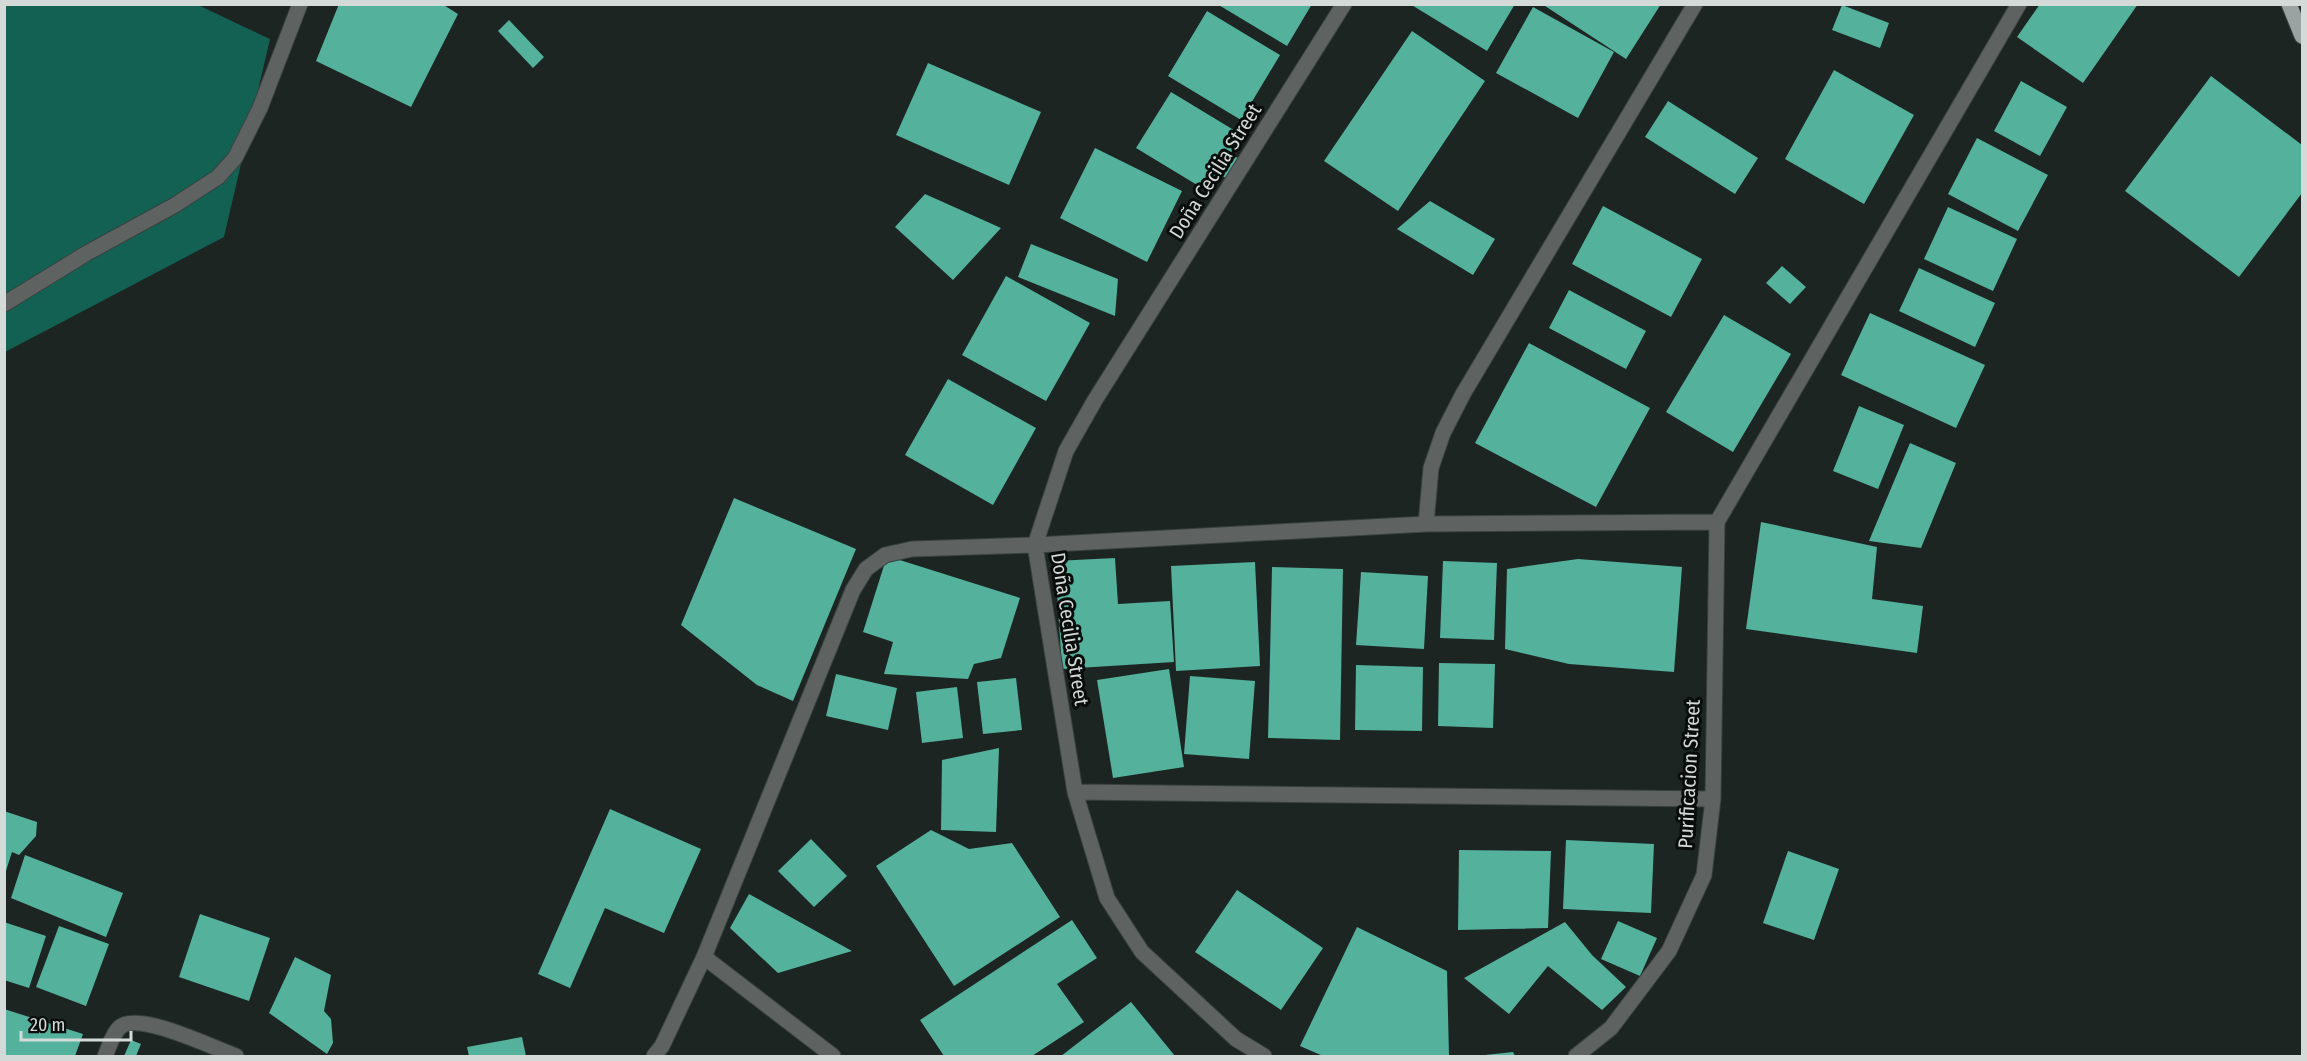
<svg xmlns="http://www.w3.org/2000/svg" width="2307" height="1061" font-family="'Fira Sans Condensed',sans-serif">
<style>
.forest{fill:#126153}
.building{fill:#53b19c}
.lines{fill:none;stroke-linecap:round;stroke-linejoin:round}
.minor-casing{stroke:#39423f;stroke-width:17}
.primary-casing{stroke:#39423f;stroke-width:17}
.minor{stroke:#5e6361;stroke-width:15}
.primary{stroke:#9aa3a1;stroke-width:15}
.labels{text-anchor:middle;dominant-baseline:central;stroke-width:6;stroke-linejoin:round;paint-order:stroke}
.street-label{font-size:20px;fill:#d4dad8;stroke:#090d0c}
</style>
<rect width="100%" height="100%" fill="#1c2522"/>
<path class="forest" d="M5,5H198L270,39L224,237L5,352Z"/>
<path class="building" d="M339,4H442L458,14L411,107L316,61Z
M1217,4H1312L1287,46Z
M1410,4H1515L1487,51Z
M1542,4H1661L1626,59Z
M2040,4H2138L2083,83L2017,37Z
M1842,5L1889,23L1880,48L1832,30Z
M1533,7L1614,52L1578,118L1496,73Z
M1207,11L1280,55L1241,120L1168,76Z
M509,20L544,57L533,68L498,31Z
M1412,31L1485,81L1398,211L1324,161Z
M928,63L1041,112L1009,185L896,135Z
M1834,70L1914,115L1864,204L1785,159Z
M2211,76L2302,145V193L2239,277L2125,191Z
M2021,81L2067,107L2040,156L1994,131Z
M1171,92L1242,135L1230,154L1238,158L1226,178L1218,174L1207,191L1136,148Z
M1668,101L1758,158L1735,194L1645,137Z
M1977,138L2048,175L2018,231L1948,194Z
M1095,148L1182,191L1147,262L1060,218Z
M925,194L1001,228L953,280L895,227Z
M1430,201L1495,239L1473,275L1397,229Z
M1603,206L1702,259L1671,317L1572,264Z
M1948,207L2017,239L1993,291L1924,259Z
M1031,244L1118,279L1115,316L1018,277Z
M1782,266L1806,287L1790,304L1766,283Z
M1919,268L1995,303L1975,347L1899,311Z
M1006,276L1090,323L1046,401L962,355Z
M1569,290L1646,331L1626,369L1549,328Z
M1870,313L1985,365L1956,428L1841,375Z
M1724,315L1791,354L1733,452L1666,412Z
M1529,343L1650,408L1596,507L1475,443Z
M948,379L1036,428L993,505L905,455Z
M1859,406L1904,425L1878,489L1833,471Z
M1910,443L1956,463L1921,548L1869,541Z
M734,498L856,549L793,701L757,685L681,625Z
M1761,522L1877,547L1872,599L1923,606L1917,653L1746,629Z
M887,556L1020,598L1001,658L974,664L968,679L884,674L893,642L863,632Z
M1115,558L1118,604L1170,601L1174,662L1062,669L1055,561Z
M1578,559L1682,567L1674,672L1569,664L1505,649L1507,569Z
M1443,561L1497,563L1494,640L1440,638Z
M1255,562L1260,666L1176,671L1171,566Z
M1272,567L1343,569L1340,740L1268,738L1270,657L1297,658L1270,657Z
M1361,572L1428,576L1424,649L1356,645Z
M1439,663L1495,664L1493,728L1438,726Z
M1356,665L1423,667L1422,731L1355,730Z
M1169,669L1184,767L1113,778L1097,680Z
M836,674L897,688L888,730L826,716Z
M1190,676L1255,681L1249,759L1184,754Z
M1016,678L1022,730L983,734L977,682Z
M957,687L963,738L922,743L916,692Z
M999,748L996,832L941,830L942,760Z
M610,809L701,849L664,933L605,908L570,988L538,974Z
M4,811L37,822L36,836L19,855L12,852L5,874Z
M931,830L969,849L1012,843L1060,917L954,986L876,866Z
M811,839L847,876L814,907L778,871Z
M1566,840L1654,844L1651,913L1563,909Z
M1459,850L1551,851L1548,928L1458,930Z
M1788,851L1839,869L1814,940L1763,923Z
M25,855L123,893L106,937L11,898Z
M1237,890L1323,948L1281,1010L1195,952Z
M749,894L852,951L778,973L730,928Z
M200,914L270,938L249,1001L179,977Z
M1072,920L1097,958L1057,984L1084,1022L1032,1056H944L920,1020Z
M1618,921L1657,938L1640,976L1601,959Z
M4,922L46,936L29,988L4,980Z
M1565,922L1592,955L1626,987L1602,1010L1548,966L1509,1014L1464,978Z
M59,926L109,944L86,1006L36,987Z
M1357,927L1447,971L1449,1056H1323L1300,1046Z
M295,957L331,975L324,1011L331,1019L333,1043L327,1054L269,1013Z
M1131,1002L1175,1056H1061Z
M4,1009L83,1034L75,1056H4Z
M522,1037L526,1056H469L467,1047Z
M131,1040L141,1044L136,1056H124Z
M1513,1052L1515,1056H1485V1055Z"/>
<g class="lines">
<g class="minor-casing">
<path id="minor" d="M4,304L87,253L175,205L218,177L235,158L260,108L300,4
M1426,524L1431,468L1443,433L1463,394L1695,4
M1075,792L1713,799
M704,957L833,1056
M105,1056C109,1048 112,1034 120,1027C139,1011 213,1048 236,1056
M654,1056L662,1046L704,957L853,590L866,569L885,555L912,549L1035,545L1426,524L1717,522
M1264,1056L1236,1039L1142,952L1107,898L1075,792L1035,545L1066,451L1095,400L1344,4
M1576,1056L1611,1028L1669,951L1704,875L1713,799L1717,522L2019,4"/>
</g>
<g class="primary-casing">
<path id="primary" d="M2289,4L2302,36"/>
</g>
<use href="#minor" class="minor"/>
<use href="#primary" class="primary"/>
</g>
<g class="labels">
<g class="street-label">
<text transform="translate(1215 171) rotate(-58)">Doña Cecilia Street</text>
<text transform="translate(1070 629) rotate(81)">Doña Cecilia Street</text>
<text transform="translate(1689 774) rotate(-87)">Purificacion Street</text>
</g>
</g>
<rect width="2307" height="1061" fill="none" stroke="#d4dad8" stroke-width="12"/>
<path d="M21 1031v9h110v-9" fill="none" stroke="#d4dad8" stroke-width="3"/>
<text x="30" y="1031" font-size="18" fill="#d4dad8" stroke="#090d0c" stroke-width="4.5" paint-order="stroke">20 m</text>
</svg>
